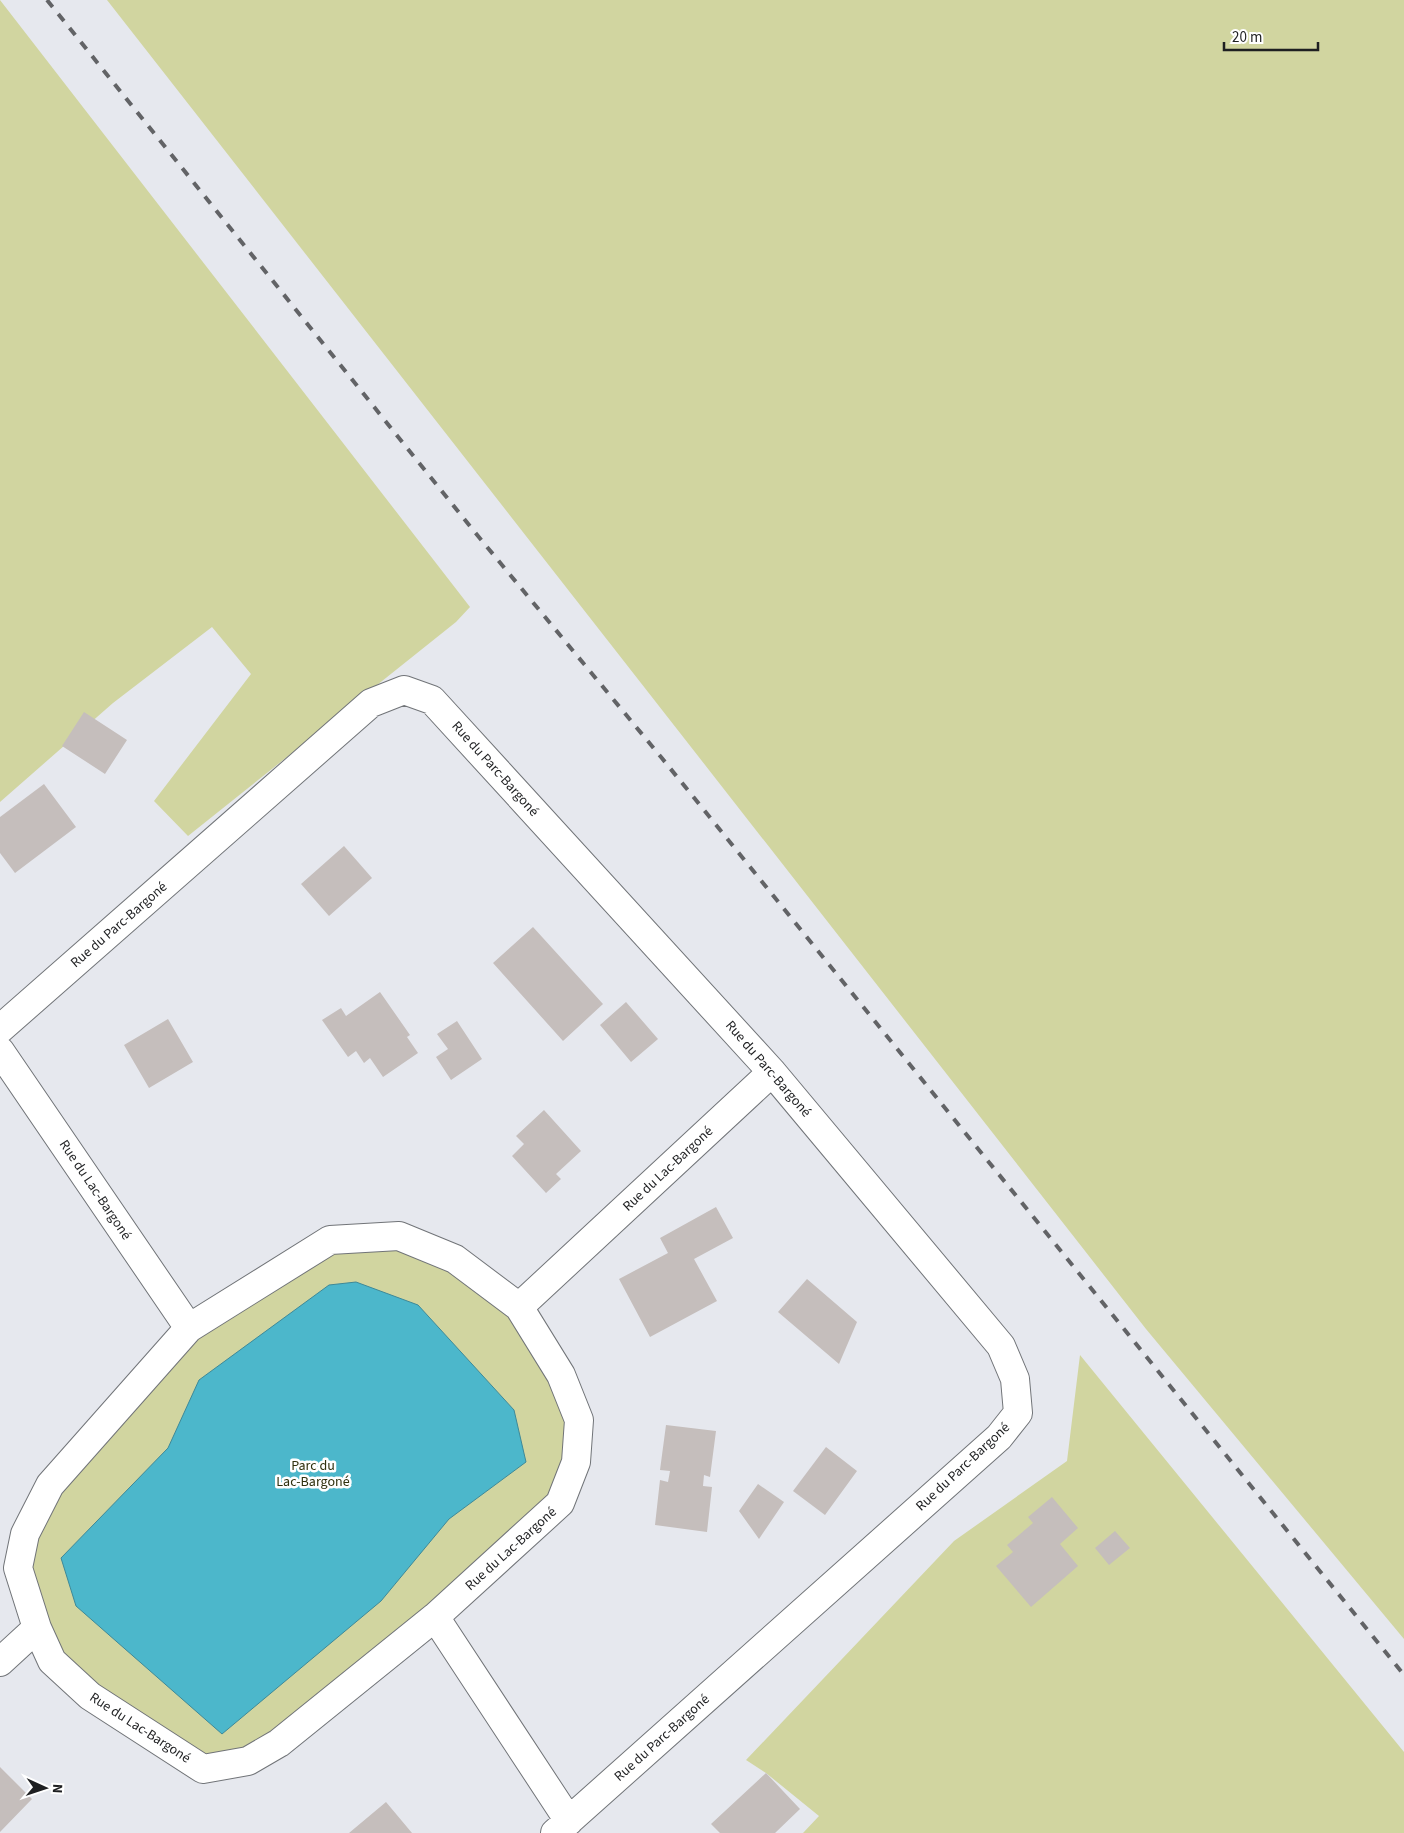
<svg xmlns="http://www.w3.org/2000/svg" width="1404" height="1833" font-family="'Source Sans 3',sans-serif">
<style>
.green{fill:#d1d5a0}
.water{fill:#4cb7cb;stroke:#3e8998}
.building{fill:#c5bebc}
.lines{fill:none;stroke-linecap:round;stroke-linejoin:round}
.minor-casing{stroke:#717478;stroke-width:30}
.minor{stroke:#fff;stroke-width:28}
.rail{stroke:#626366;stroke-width:4;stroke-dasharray:9 9;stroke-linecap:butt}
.labels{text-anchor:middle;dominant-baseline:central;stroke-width:5;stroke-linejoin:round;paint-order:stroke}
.street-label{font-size:14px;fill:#1e1f21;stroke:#fff}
.park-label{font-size:14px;fill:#2f300e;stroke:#fff}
</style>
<rect width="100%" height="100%" fill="#e6e8ee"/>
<path class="green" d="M0,0L470,607L456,622L188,836L154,801L251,674L212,627L113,703L0,802Z
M107,0H1404V1639L1146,1329Z
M399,1236L519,1307L579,1420L560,1503L279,1743L203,1769L90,1696L37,1628L25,1534L189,1328L330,1240Z
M1080,1355L1404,1752V1833H803L819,1816L766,1773L746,1760L954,1541L1067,1461Z"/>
<path class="water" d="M356,1282L418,1305L514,1410L526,1462L449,1519L381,1601L222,1734L76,1606L61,1558L168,1448L199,1380L329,1285Z"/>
<path class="building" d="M84,712L127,740L105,774L62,746Z
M44,784L76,827L15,873L0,853V817Z
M344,846L372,878L329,916L301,884Z
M533,927L603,1004L563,1041L493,963Z
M380,992L410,1035L407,1037L418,1053L383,1077L370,1058L364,1063L356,1051L348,1057L322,1020L341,1008L346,1016Z
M626,1002L658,1039L631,1062L600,1025Z
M168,1019L193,1062L149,1088L124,1045Z
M457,1021L482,1059L451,1080L436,1057L448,1049L437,1034Z
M544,1110L581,1151L556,1174L561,1179L546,1193L512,1156L524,1144L516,1136Z
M716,1207L733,1238L694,1259L717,1301L650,1337L619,1279L668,1253L660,1238Z
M807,1279L857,1322L839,1364L778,1312Z
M666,1425L716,1431L710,1477L704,1475L703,1486L712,1487L707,1532L655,1525L660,1480L668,1482L670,1471L660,1470Z
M826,1447L857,1471L825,1515L793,1491Z
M758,1484L784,1502L759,1539L739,1511Z
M1052,1497L1078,1528L1060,1544L1078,1566L1031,1607L996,1566L1013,1552L1007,1545L1033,1523L1028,1517Z
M1115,1531L1130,1548L1109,1565L1095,1548Z
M0,1767L32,1799L0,1832Z
M766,1773L800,1809L775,1833H720L711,1824Z
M386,1802L412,1833H349Z"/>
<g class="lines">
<g class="minor-casing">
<path id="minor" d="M0,1029L371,703L404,690L432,700L772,1072L1001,1346L1015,1379L1018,1413L999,1437L555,1833
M0,1051L189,1328
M399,1236L455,1259L519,1307L561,1375L579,1420L576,1462L560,1503L435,1617L279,1743L248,1761L203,1769L90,1696L52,1661L37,1628L18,1568L25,1534L50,1485L189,1328L330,1240Z
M519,1307L772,1072
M435,1617L569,1821
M0,1662L37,1628"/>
</g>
<use href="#minor" class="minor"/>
<path class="rail" d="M47,0L473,530L661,757L1404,1675"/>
</g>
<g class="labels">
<g class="street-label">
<text transform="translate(495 769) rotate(48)">Rue du Parc-Bargoné</text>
<text transform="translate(119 925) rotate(-41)">Rue du Parc-Bargoné</text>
<text transform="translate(768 1069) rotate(49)">Rue du Parc-Bargoné</text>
<text transform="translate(668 1169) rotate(-43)">Rue du Lac-Bargoné</text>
<text transform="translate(95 1190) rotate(56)">Rue du Lac-Bargoné</text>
<text transform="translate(963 1467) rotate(-43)">Rue du Parc-Bargoné</text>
<text transform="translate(511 1549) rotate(-42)">Rue du Lac-Bargoné</text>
<text transform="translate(140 1728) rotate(33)">Rue du Lac-Bargoné</text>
<text transform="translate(662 1738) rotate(-42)">Rue du Parc-Bargoné</text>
</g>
<g class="park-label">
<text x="313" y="1466">Parc du<tspan x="313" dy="16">Lac-Bargoné</tspan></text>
</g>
</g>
<g transform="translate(45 1788) rotate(93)" stroke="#ffffff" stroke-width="4" paint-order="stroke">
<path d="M0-4L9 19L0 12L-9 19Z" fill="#1e1f21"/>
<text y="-8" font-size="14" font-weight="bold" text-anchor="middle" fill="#1e1f21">N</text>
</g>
<path d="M1224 42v8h94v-8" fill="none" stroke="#1e1f21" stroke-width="2.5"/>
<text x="1232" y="42" font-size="15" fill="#1e1f21" stroke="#ffffff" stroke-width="4" paint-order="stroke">20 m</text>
</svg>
